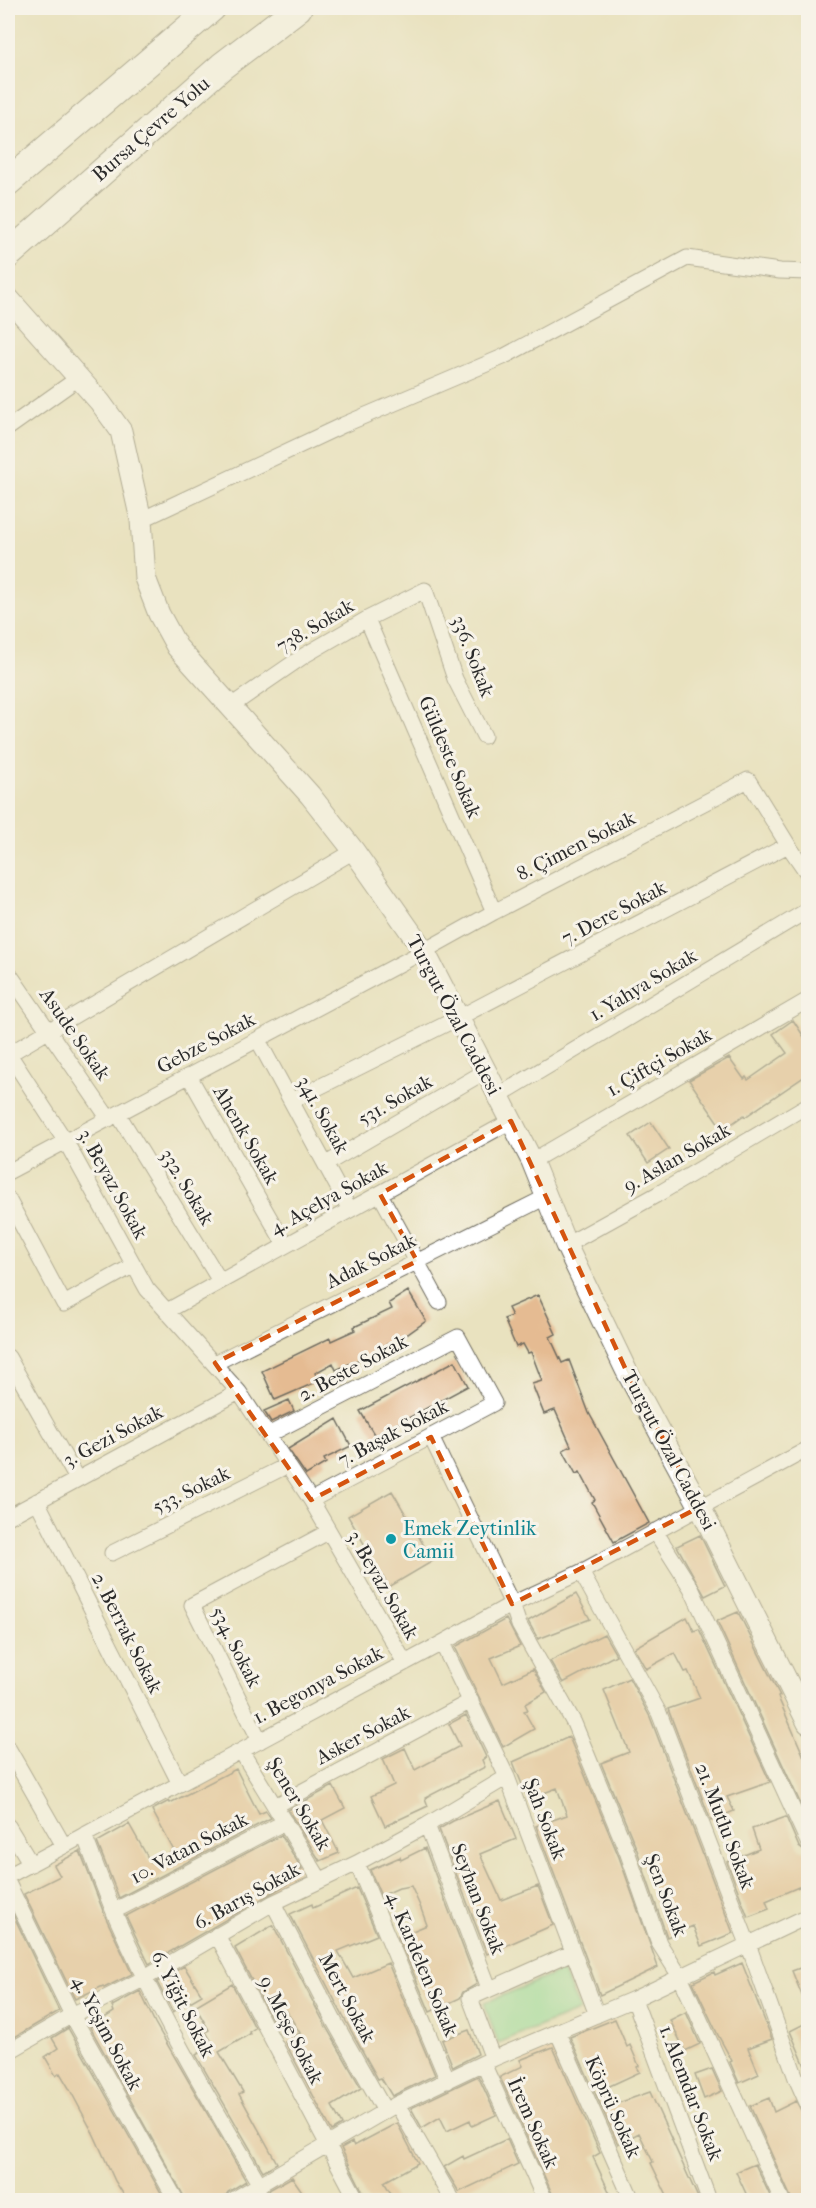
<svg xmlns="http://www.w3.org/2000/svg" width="816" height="2208" font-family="'IM FELL French Canon',serif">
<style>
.green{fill:#8fdf9d;stroke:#5d8564;stroke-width:1.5}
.building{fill:#e5bb92}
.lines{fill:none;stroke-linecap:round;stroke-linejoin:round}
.street-casing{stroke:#6e6b5f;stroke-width:17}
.secondary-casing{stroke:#6e6b5f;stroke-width:23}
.highway-casing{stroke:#6e6b5f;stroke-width:29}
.street{stroke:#fff;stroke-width:15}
.secondary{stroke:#fff;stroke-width:21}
.highway{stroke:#fff;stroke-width:27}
.marked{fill:none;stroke:#d5540f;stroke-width:4.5;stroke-dasharray:12 8;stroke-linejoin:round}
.culture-dot{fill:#0f9aa8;stroke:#f7f3e8;stroke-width:2}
.labels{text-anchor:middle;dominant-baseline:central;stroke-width:6;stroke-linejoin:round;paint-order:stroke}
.street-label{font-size:20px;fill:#2b2b2b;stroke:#f7f3e8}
.culture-label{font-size:20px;fill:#0d838f;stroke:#f7f3e8;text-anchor:start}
</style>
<rect width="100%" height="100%" fill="#f7f3e8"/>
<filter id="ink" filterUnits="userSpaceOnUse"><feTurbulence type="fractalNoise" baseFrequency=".0167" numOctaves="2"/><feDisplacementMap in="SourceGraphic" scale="12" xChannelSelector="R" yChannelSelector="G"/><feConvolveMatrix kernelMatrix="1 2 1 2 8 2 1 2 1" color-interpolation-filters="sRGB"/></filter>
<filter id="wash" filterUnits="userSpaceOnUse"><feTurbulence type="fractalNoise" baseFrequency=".008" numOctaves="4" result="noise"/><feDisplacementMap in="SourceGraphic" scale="24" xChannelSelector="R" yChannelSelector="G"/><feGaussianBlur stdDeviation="1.35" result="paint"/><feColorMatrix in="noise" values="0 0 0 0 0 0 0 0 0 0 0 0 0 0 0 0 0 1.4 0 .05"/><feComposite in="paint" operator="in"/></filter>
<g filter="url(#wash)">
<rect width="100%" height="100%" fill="#e9e2bf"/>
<path class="green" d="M562,1971L580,2010L498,2043L484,2003Z"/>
<g id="blocks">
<path class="building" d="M793,1020L808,1043V1074L745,1117L744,1115L723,1130L689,1080L729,1058L744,1079L746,1077L748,1080L787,1053L773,1034Z
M651,1122L669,1149L648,1163L630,1136Z
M408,1291L426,1321L405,1336L383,1346L384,1348L367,1356L336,1370L333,1363L315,1373L319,1381L275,1400L262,1371L330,1338L331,1341L355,1330L354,1327L392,1309L389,1303Z
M538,1295L556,1334L550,1337L562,1363L569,1360L589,1413L649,1523L614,1542L592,1502L595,1500L580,1472L576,1474L563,1450L571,1446L555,1410L544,1414L532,1384L542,1381L531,1352L528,1353L523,1344L516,1347L504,1319L512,1316L508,1308Z
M455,1361L468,1386L375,1436L360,1411Z
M289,1400L294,1411L271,1422L264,1411Z
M337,1419L351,1446L324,1459L326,1463L306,1475L288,1449Z
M392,1491L433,1561L389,1587L348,1516Z
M700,1535L725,1586L705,1596L677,1546Z
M576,1594L590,1619L538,1639L528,1621Z
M738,1612L780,1696L778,1697L808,1766V1820L717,1621Z
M687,1617L694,1631L699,1629L770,1782L727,1797L734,1811L711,1821L668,1709L700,1698L688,1671L685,1672L675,1653L646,1669L634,1648Z
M506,1619L520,1646L491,1658L503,1683L533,1669L546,1692L525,1704L528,1710L524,1711L534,1729L503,1747L455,1647Z
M604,1634L616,1655L563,1683L550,1661Z
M629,1678L650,1717L733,1933L701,1946L693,1926L667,1937L637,1850L601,1763L629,1752L604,1690Z
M466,1715L486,1757L482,1760L485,1767L425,1798L428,1806L385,1826L371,1796L394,1785L383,1759L405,1748L415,1770L460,1746L449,1724Z
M569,1737L619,1857L658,1967L600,1995L536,1826L567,1815L557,1788L528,1799L513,1762Z
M236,1769L259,1814L266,1811L271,1818L119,1898L97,1842L129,1824L151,1863L174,1851L152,1810L169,1801L170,1803Z
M333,1786L345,1808L322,1820L339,1853L320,1861L288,1810Z
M500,1801L516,1839L480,1854L501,1900L538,1886L553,1925L487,1954L439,1829L453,1821Z
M786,1817L799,1847L803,1850L808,1852V1883L766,1901L769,1909L748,1917L727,1862L759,1849L752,1829Z
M281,1835L302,1869L295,1872L298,1878L149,1964L126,1916Z
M425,1848L477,1984L463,1992L460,1998L430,2012L398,1937L427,1925L420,1906L411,1886L399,1888L381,1896L370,1870L400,1857L401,1860Z
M80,1851L105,1916L132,1974L104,1988L103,1986L75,1999L24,1894L60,1876L54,1865Z
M357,1888L377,1935L338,1951L353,1978L388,1963L435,2075L392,2096L381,2078L378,2079L343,2016L290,1914L312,1904L313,1908Z
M8,1904L59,2011L8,2041Z
M273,1925L325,2025L361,2088L332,2106L342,2125L332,2131L285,2042L300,2033L286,2010L272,2019L235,1948Z
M742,1963L772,2039L748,2048L759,2074L739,2083L730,2062L732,2061L718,2035L693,1982L714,1972L715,1975Z
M808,1965V2010L792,1971Z
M184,1966L202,1995L173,2012L157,1982Z
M232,1984L255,2028L249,2032L250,2034L219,2052L243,2092L239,2094L277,2163L263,2171L196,2055L213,2044L206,2032L209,2030L195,2006Z
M140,1991L155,2023L246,2181L228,2192L223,2200H186L90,2027L114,2012L112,2006Z
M686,2012L700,2044L685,2051L670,2020Z
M615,2019L627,2047L630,2045L639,2066L637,2067L640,2072L601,2090L607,2107L650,2092L699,2200H669L651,2163L653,2162L639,2133L618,2144L570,2037Z
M808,2022V2073L790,2031Z
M68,2028L165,2200H127L115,2181L94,2135L69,2088L60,2073L56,2076L45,2057L58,2048L52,2038Z
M469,2030L478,2054L453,2067L442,2040Z
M553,2047L600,2153L593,2157L613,2200H555L500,2077L523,2066L520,2060Z
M712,2069L722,2091L704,2099L695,2075Z
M478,2076L496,2115L472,2126L470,2120L447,2131L440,2117L422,2128L411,2108Z
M769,2098L774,2112L796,2101L802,2112L808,2115V2200H792L750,2106Z
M397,2123L418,2163L384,2182L395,2200H367L341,2148L352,2142L354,2146Z
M507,2139L518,2164L459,2192L444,2167L463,2156L464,2159Z
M755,2164L772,2200H749L736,2172Z
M292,2177L308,2200H273L269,2190Z"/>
</g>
</g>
<g filter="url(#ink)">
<use href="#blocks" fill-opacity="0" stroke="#6e6b5f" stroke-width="1.5"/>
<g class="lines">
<g class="street-casing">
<path id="street" d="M8,428L77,379
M141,520L343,425L503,357L687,258L780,271L808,272
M367,619L494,912
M231,706L305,655L367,619L425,590L455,679L484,736
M354,851L9,1054L66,1142L147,1289L239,1392L311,1500L405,1663
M8,972L109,1119
M258,1040L350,1210
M189,1076L285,1245
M498,1096L808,910
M291,1101L458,1018L788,845
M118,1114L220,1281
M532,1161L808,1000
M326,1164L486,1071
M8,1172L424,951L494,912L748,780L788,845L808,874
M380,1194L439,1302
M8,1199L64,1304L134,1265
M566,1245L658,1194L808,1105
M167,1311L511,1121
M8,1357L77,1479
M215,1363L546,1197
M268,1435L458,1337L494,1403L311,1500
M431,1437L512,1604L519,1625L574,1723L628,1854L659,1943L681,1978L782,2200
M37,1501L180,1784
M8,1517L239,1392
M655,1531L691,1588L808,1842
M112,1553L288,1465
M581,1572L659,1713L748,1944L796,2078L808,2105
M442,1643L507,1777L597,2015
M260,1741L192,1605L328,1532
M8,1748L64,1846
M241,1751L320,1880
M275,1806L471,1701
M427,1825L489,1988
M8,1826L31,1864
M84,1835C94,1860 103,1886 114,1912C155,2007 207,2096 260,2185
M357,1863L448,2081
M8,1876L442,1643L512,1604L581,1572L808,1449
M8,1883L72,2015L176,2200
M273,1903L334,2021L385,2111
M114,1911L285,1822
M217,1935L357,2200
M634,1999L709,2200
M557,2031L632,2200
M8,2052L72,2015L145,1978L273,1903L357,1863L427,1825L507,1777
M493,2059L470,1998L573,1952
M483,2063L545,2200
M397,2104L452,2200
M256,2187L263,2200
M233,2200L397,2104L483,2063L634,1999L808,1916"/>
</g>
<g class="secondary-casing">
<path id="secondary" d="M8,298L100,402L121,431L141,520L145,578L159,614L177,647L310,795L354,851L424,951L532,1161L566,1245L626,1370L700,1507L808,1723"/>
</g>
<g class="highway-casing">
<path id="highway" d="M8,182L212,8
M8,255L222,66L298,8"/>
</g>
<use href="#street" class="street"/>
<use href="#secondary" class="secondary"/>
<use href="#highway" class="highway"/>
</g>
</g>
<path d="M0 0H816V2208H0ZM511,1121L626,1370L700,1507L512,1604L431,1437L311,1500L215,1363L417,1261L380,1194Z" fill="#e9e2bf" fill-opacity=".55" fill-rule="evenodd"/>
<path class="marked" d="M511,1121L626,1370L700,1507L512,1604L431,1437L311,1500L215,1363L417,1261L380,1194Z"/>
<circle class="culture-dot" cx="391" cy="1539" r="6"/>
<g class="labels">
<g class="street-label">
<text transform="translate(151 129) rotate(-41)">Bursa Çevre Yolu</text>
<text transform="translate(315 626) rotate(-31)">738. Sokak</text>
<text transform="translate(473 656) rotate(69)">336. Sokak</text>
<text transform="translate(450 757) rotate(67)">Güldeste Sokak</text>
<text transform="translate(576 846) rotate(-27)">8. Çimen Sokak</text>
<text transform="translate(614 913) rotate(-28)">7. Dere Sokak</text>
<text transform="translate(643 985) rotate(-31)">1. Yahya Sokak</text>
<text transform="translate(454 1015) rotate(62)">Turgut Özal Caddesi</text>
<text transform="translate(75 1034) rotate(55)">Asude Sokak</text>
<text transform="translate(206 1043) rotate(-28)">Gebze Sokak</text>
<text transform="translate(659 1062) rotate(-30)">1. Çiftçi Sokak</text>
<text transform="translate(395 1100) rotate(-30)">531. Sokak</text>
<text transform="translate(323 1115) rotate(61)">341. Sokak</text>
<text transform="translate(246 1135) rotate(60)">Ahenk Sokak</text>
<text transform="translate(677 1158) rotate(-30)">9. Aslan Sokak</text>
<text transform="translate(113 1184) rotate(61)">3. Beyaz Sokak</text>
<text transform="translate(187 1187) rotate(59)">332. Sokak</text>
<text transform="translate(329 1198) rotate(-29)">4. Açelya Sokak</text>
<text transform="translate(371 1261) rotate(-27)">Adak Sokak</text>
<text transform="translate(353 1368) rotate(-28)">2. Beste Sokak</text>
<text transform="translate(393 1433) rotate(-28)">7. Başak Sokak</text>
<text transform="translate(113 1436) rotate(-28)">3. Gezi Sokak</text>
<text transform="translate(669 1450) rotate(62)">Turgut Özal Caddesi</text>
<text transform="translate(191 1490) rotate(-26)">533. Sokak</text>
<text transform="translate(383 1585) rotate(60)">3. Beyaz Sokak</text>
<text transform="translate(127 1633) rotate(63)">2. Berrak Sokak</text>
<text transform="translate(236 1647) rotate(63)">534. Sokak</text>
<text transform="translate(318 1685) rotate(-28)">1. Begonya Sokak</text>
<text transform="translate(363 1735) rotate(-28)">Asker Sokak</text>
<text transform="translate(299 1804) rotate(59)">Şener Sokak</text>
<text transform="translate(545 1819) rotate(69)">Şah Sokak</text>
<text transform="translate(725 1826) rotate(69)">21. Mutlu Sokak</text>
<text transform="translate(189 1848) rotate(-28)">10. Vatan Sokak</text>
<text transform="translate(666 1895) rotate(69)">Şen Sokak</text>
<text transform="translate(247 1896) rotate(-29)">6. Barış Sokak</text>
<text transform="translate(478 1899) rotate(69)">Seyhan Sokak</text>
<text transform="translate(422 1964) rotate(67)">4. Kardelen Sokak</text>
<text transform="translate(347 1998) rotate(62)">Mert Sokak</text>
<text transform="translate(183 2004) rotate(63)">6. Yiğit Sokak</text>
<text transform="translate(291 2030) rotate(63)">9. Meşe Sokak</text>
<text transform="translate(107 2033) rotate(62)">4. Yeşim Sokak</text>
<text transform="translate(691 2093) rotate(69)">1. Alemdar Sokak</text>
<text transform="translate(613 2107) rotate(66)">Köprü Sokak</text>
<text transform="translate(533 2123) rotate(66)">İrem Sokak</text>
</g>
<g class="culture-label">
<text x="403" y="1528">Emek Zeytinlik<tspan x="403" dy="23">Camii</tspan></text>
</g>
</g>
<rect width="816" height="2208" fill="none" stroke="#f7f3e8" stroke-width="30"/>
</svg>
